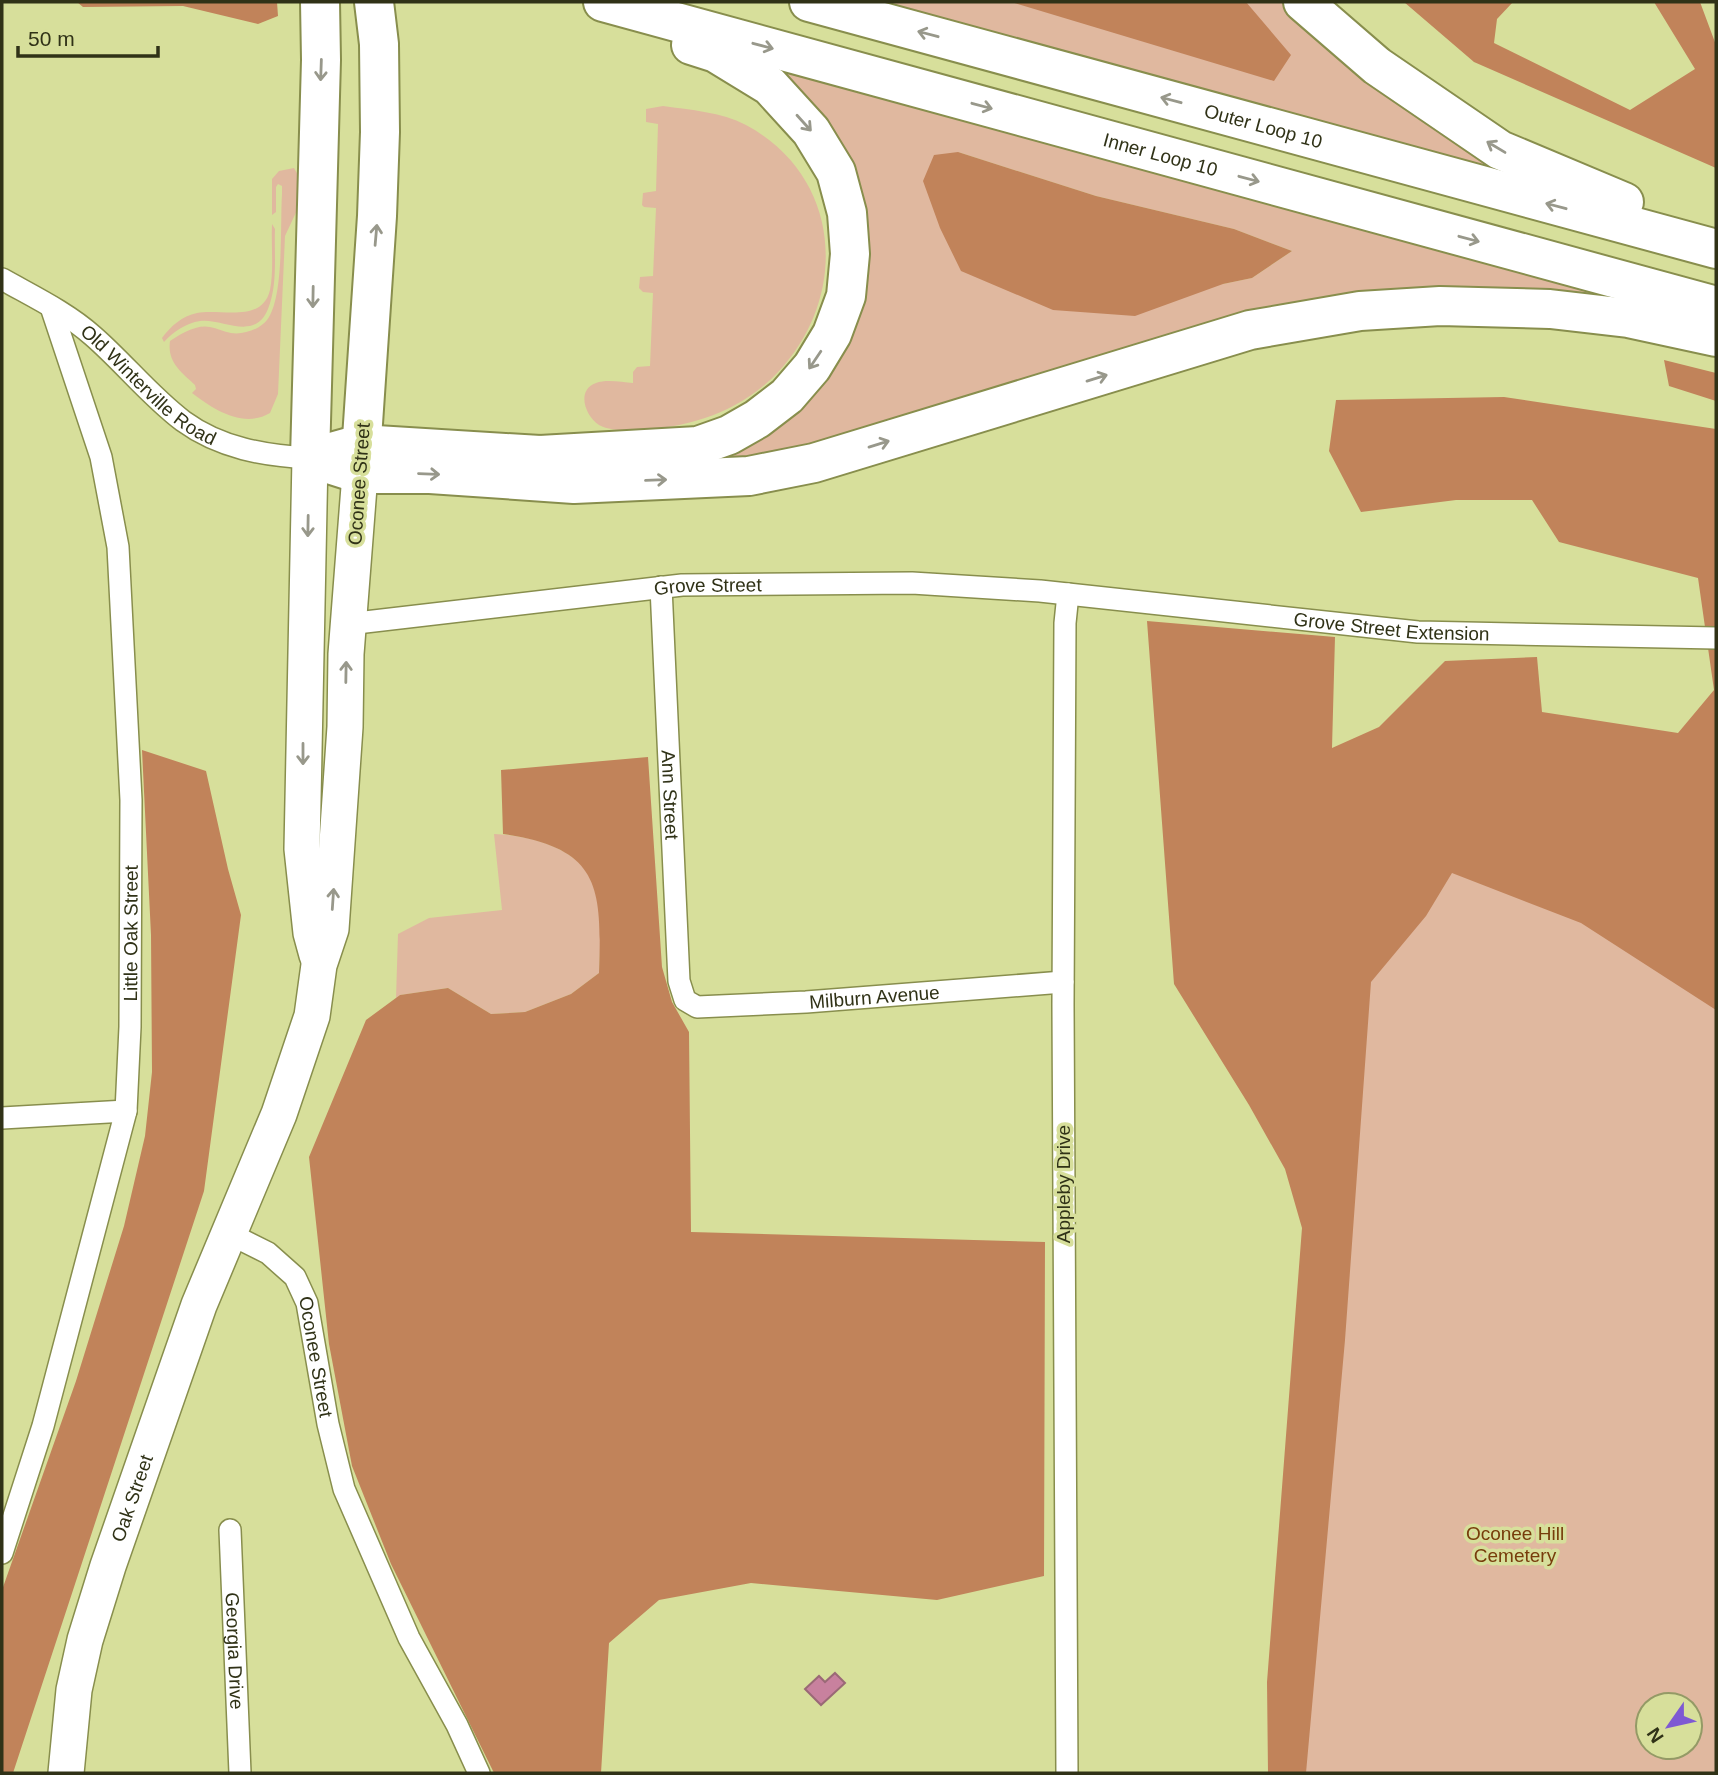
<svg xmlns="http://www.w3.org/2000/svg" width="1718" height="1775" font-family="Helvetica,sans-serif">
<style>
.green{fill:#e0b89f;fill-rule:evenodd}
.forest{fill:#c1835a}
.water{fill:#c8819e;stroke:#9a6976;stroke-width:2}
.lines{fill:none;stroke-linecap:round;stroke-linejoin:round}
.street-casing{stroke:#888e4d;stroke-width:24}
.primary-casing{stroke:#888e4d;stroke-width:38}
.highway-casing{stroke:#888e4d;stroke-width:42}
.street{stroke:#fff;stroke-width:21}
.primary{stroke:#fff;stroke-width:35}
.highway{stroke:#fff;stroke-width:38}
.oneway{stroke:#98988b}
.labels{text-anchor:middle;dominant-baseline:central;stroke-width:7;stroke-linejoin:round;paint-order:stroke}
.street-label{font-size:19px;fill:#303217;stroke:#d7df9b}
.park-label{font-size:19px;fill:#773c0b;stroke:#d7df9b}
</style>
<rect width="100%" height="100%" fill="#d7df9b"/>
<path class="green" d="M869,2H1287L1511,174Z
M778,71H787L1713,317L1398,294L902,430L689,472L803,397L857,201ZM958,152L1096,196L1234,229L1292,251L1252,278L1223,284Z
M663,106C691,110 721,112 746,125C841,176 850,294 779,371C741,412 690,428 636,430C624,430 610,431 599,425C585,416 576,390 596,383C606,379 622,382 633,383V372L637,367L650,366L653,293L643,292L639,288L640,277L653,276L656,208L644,207L642,205L643,193L656,191L658,124L646,122V109Z
M294,168L298,175L299,206L285,236L278,394L270,413C243,429 213,409 192,393L196,389L195,385C181,372 167,362 170,341C180,334 197,324 210,327C217,328 224,332 231,333C244,335 262,329 269,317C284,292 280,225 282,194V186L278,184L276,187V212L272,215V179L279,171Z
M272,224L275,229C274,255 278,284 268,309C255,342 222,318 200,321C186,323 173,332 164,342L162,338C171,326 182,316 197,313C220,308 262,324 270,290C274,270 271,245 272,224Z
M1567,762L1716,966V1773H1298L1353,908ZM1648,1705H1690V1747H1648Z
M494,834C534,835 591,851 598,897C602,922 600,948 599,973L571,994L525,1012L491,1014L448,988L400,995L396,998L398,934L429,918L502,910Z"/>
<path class="forest" d="M77,2H277L278,16L258,24L183,6L83,7Z
M1011,2H1246L1291,55L1274,81Z
M1404,2H1513L1497,19L1494,43L1630,110L1695,69L1654,2H1700L1716,45V168L1474,62Z
M958,152L1096,196L1234,229L1292,251L1252,278L1223,284L1135,316L1053,310L961,271L940,228L923,181L934,155Z
M1664,360L1716,373V401L1669,386Z
M1504,397L1716,429V1010L1581,923L1452,873L1426,916L1371,982L1345,1340L1306,1773H1268L1267,1682L1302,1228L1285,1169L1249,1105L1174,984L1147,621L1335,637L1332,748L1379,727L1445,661L1537,657L1542,712L1678,733L1714,690L1698,578L1559,542L1532,500H1456L1361,512L1329,451L1336,400Z
M142,750L206,771L228,869L241,915L204,1191L13,1773H2V1590L76,1381L124,1226L145,1136L152,1072L151,935Z
M648,757L662,967L672,1002L689,1032L691,1232L1045,1242L1044,1576L937,1600L751,1583L659,1600L609,1643L601,1773H494L391,1564L352,1466L329,1344L309,1157L366,1020L400,995L448,988L491,1014L525,1012L571,994L599,973C602,886 600,848 503,834L501,770Z"/>
<path class="water" d="M835,1673L845,1683L821,1705L805,1689L819,1676L825,1682Z"/>
<g class="lines">
<g class="street-casing">
<g id="street">
<path id="s1" d="M2,279C32,296 66,312 93,336C124,363 150,396 183,421C220,448 265,456 310,458"/>
<path id="s2" d="M661,587L679,981L685,1000L697,1007L806,1002L1063,982"/>
<path id="s3" d="M348,624L682,585L912,583L1040,591L1418,632L1716,638"/>
<path d="M2,1118L126,1111"/>
<path id="s4" d="M228,1233L268,1253L295,1277L307,1303L328,1424L344,1489L409,1638L457,1725L479,1773"/>
<path id="s5" d="M230,1530L240,1773"/>
<path id="s6" d="M2,1553L43,1426L126,1111L130,1027L131,800L118,547L101,457L51,307"/>
<path d="M1067,1773L1063,1005L1065,623L1068,594"/>
</g>
</g>
<g class="primary-casing">
<g id="primary">
<path d="M310,458L302,849L311,933L317,955"/>
<path id="s7" d="M66,1773L74,1690L85,1640L108,1566L199,1305L279,1114L312,1016L319,965L331,929L345,727L346,654L360,474"/>
</g>
</g>
<g class="highway-casing">
<g id="highway">
<path id="s8" d="M603,2L1716,306"/>
<path id="s9" d="M809,2L1716,249"/>
<path d="M1303,2L1377,66L1500,150L1624,202"/>
<path d="M310,458L360,474H430L574,484L749,476L814,463L1250,330L1360,311L1440,306L1550,309L1628,318L1716,337"/>
<path d="M310,458L360,444L540,455L698,446L729,435L757,419L787,396L812,367L832,334L846,296L850,254L847,213L836,172L811,131L770,86L716,53L691,45"/>
<path d="M310,458L321,60L320,2"/>
<path d="M360,468L377,216L380,132L379,44L374,2"/>
</g>
</g>
<use href="#street" class="street"/>
<use href="#primary" class="primary"/>
<use href="#highway" class="highway"/>
</g>
<defs><path id="oneway-shaft" d="M-6 0H5M1.5-3L5.5 0L1.5 3" fill="none" stroke-width="1.6" stroke-linecap="round" stroke-linejoin="round" transform="scale(1.75)"/></defs>
<g class="oneway">
<use href="#oneway-shaft" transform="translate(928 34) rotate(-165)"/>
<use href="#oneway-shaft" transform="translate(763 46) rotate(15)"/>
<use href="#oneway-shaft" transform="translate(321 70) rotate(92)"/>
<use href="#oneway-shaft" transform="translate(1171 100) rotate(-165)"/>
<use href="#oneway-shaft" transform="translate(982 106) rotate(15)"/>
<use href="#oneway-shaft" transform="translate(804 123) rotate(48)"/>
<use href="#oneway-shaft" transform="translate(1496 147) rotate(-149)"/>
<use href="#oneway-shaft" transform="translate(1249 179) rotate(15)"/>
<use href="#oneway-shaft" transform="translate(1556 206) rotate(-165)"/>
<use href="#oneway-shaft" transform="translate(376 235) rotate(-85)"/>
<use href="#oneway-shaft" transform="translate(1469 239) rotate(15)"/>
<use href="#oneway-shaft" transform="translate(313 297) rotate(91)"/>
<use href="#oneway-shaft" transform="translate(815 360) rotate(124)"/>
<use href="#oneway-shaft" transform="translate(1097 378) rotate(-17)"/>
<use href="#oneway-shaft" transform="translate(879 444) rotate(-17)"/>
<use href="#oneway-shaft" transform="translate(429 474) rotate(2)"/>
<use href="#oneway-shaft" transform="translate(656 480) rotate(-2)"/>
<use href="#oneway-shaft" transform="translate(308 526) rotate(91)"/>
<use href="#oneway-shaft" transform="translate(346 672) rotate(-89)"/>
<use href="#oneway-shaft" transform="translate(303 754) rotate(90)"/>
<use href="#oneway-shaft" transform="translate(333 899) rotate(-86)"/>
</g>
<g class="labels">
<g class="street-label">
<text stroke="none"><textPath href="#s9" startOffset="471">Outer Loop 10</textPath></text>
<text stroke="none"><textPath href="#s8" startOffset="578">Inner Loop 10</textPath></text>
<text stroke="none"><textPath href="#s1" startOffset="182">Old Winterville Road</textPath></text>
<text transform="translate(359 484) rotate(-86)">Oconee Street</text>
<text stroke="none"><textPath href="#s3" startOffset="362">Grove Street</textPath></text>
<text stroke="none"><textPath href="#s3" startOffset="1048">Grove Street Extension</textPath></text>
<text stroke="none"><textPath href="#s2" startOffset="208">Ann Street</textPath></text>
<text stroke="none"><textPath href="#s6" startOffset="637">Little Oak Street</textPath></text>
<text stroke="none"><textPath href="#s2" startOffset="606">Milburn Avenue</textPath></text>
<text transform="translate(1063 1184) rotate(-90)">Appleby Drive</text>
<text stroke="none"><textPath href="#s4" startOffset="164">Oconee Street</textPath></text>
<text stroke="none"><textPath href="#s7" startOffset="284">Oak Street</textPath></text>
<text stroke="none"><textPath href="#s5" startOffset="121">Georgia Drive</textPath></text>
</g>
<g class="park-label">
<text x="1515" y="1533">Oconee Hill<tspan x="1515" dy="22">Cemetery</tspan></text>
</g>
</g>
<rect width="1718" height="1775" fill="none" stroke="#303217" stroke-width="7"/>
<g transform="translate(1669 1726) rotate(236)"><circle r="33" fill="#d7df9b" stroke="#949a66" stroke-width="2"/>
<path d="M0-5L12 26L0 18L-12 26Z" fill="#7e59d3"/>
<text y="-10" font-size="19" font-weight="bold" text-anchor="middle" fill="#303217">N</text>
</g>
<path d="M18 46v10h140v-10" fill="none" stroke="#303217" stroke-width="3.5"/>
<text x="28" y="46" font-size="21" fill="#303217" stroke="#d7df9b" stroke-width="5" paint-order="stroke">50 m</text>
</svg>
